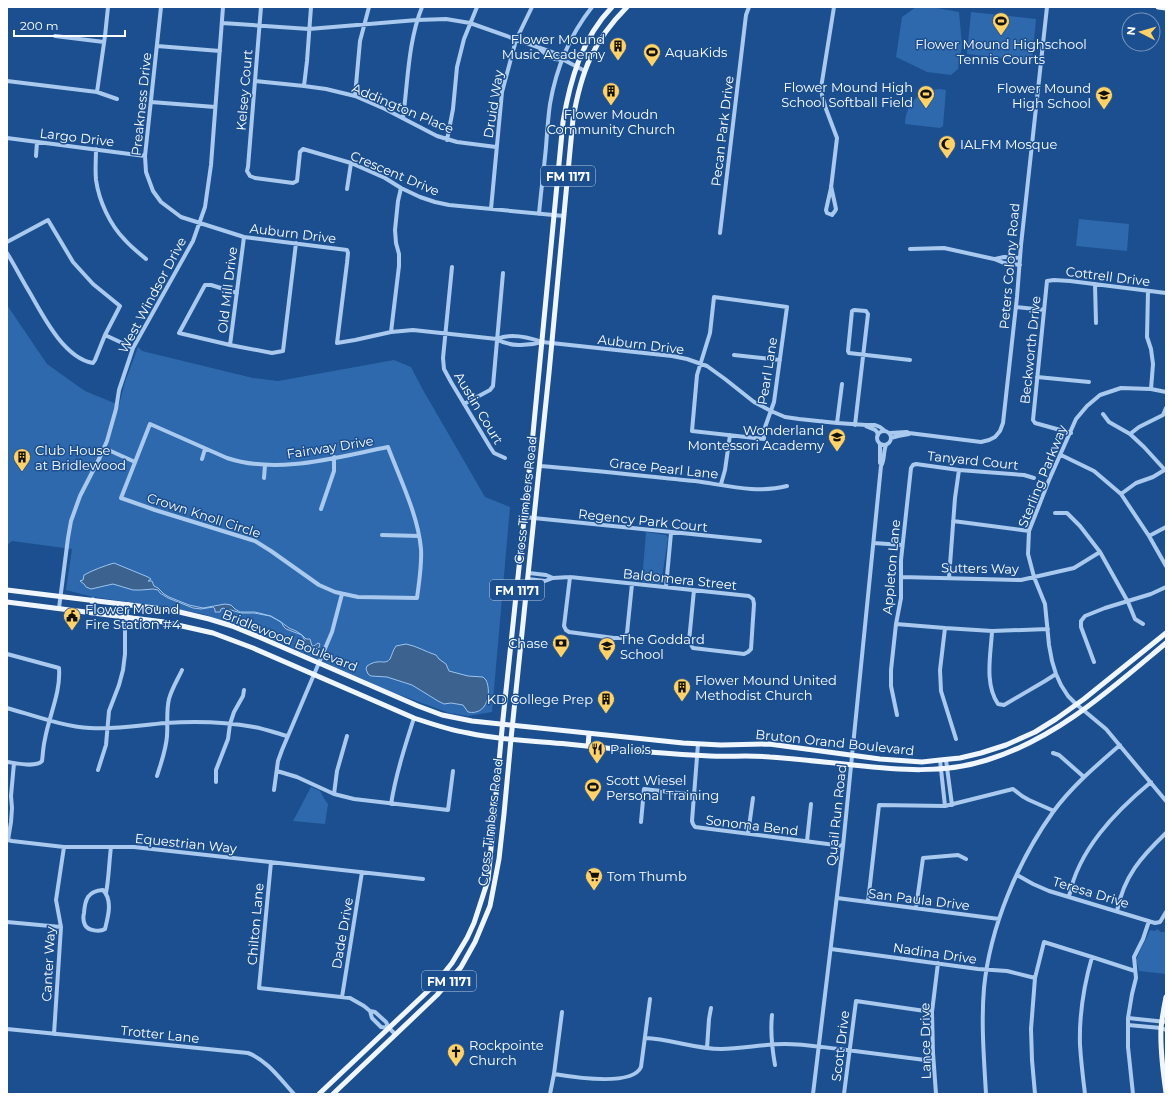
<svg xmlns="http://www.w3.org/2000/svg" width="1173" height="1101" font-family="Montserrat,sans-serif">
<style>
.green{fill:#2e69ad}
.water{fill:#3c6290;stroke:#9cc4f0}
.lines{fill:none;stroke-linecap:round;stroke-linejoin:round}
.minor{stroke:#a9c9ee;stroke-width:4}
.major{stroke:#f0f6ff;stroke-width:5}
.labels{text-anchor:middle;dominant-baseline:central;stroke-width:3;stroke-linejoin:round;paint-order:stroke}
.shield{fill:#1b4f8f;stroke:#bbcadd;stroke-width:1}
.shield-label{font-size:12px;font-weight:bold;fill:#fff}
.poi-label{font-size:13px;fill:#fff;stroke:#1b4f8f;text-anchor:start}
.street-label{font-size:13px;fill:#fff;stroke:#1b4f8f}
</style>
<rect width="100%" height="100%" fill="#1b4f8f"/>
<path class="green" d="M916,7H931L959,12L962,45L958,69L951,75L927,72L896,57L902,17Z
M971,12L1036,19L1032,62L967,54Z
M939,89L946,90L943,126L940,128L905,124C906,104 918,91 939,89Z
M1079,219L1129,224L1127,251L1076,246Z
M7,305L47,364L85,391L119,405L125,382L138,347L142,351L253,378L278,381L394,360L411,367L423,390L485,497L510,507L492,712L468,716L449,713L389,691L256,632L203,614L163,607L93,597L66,590L72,549L12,541L7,545Z
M646,532L666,535L668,538L661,584L642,582Z
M311,787L320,791L325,800L328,804L325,824L293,821Z
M1157,929L1161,932H1166V974L1139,971L1136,960C1140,950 1146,940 1150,930L1155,931Z"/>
<path class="water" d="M114,563L148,577L151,579L148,581H152L154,586L158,588L164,594L169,597L189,605L203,608L225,604L231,605L235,609L240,612H255L271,616L281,622L289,628L296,631L302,635L306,639H310L312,646H314L318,643L320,644L318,650L315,647C306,647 309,645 302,643L305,641L302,635L286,629L284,627L281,622L270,616L254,613H241L231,610H226L224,608L221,609L220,612H215V609L213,607L201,609L193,608L168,598L160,593L158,590L153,589L141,590H133L113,584L91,589L86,587L84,584L80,581L83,580L84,575C93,570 104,566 114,563Z
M406,644C417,646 426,652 436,655L439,659L446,664L449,671L468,676L483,677L486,680C492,693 487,716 468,712L463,705L451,703L444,704L438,701L412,685L387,677L371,676L368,674L366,669L367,666C370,664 374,662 377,662C382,661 386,664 390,659C392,655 393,650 396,646Z"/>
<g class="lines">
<path class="minor" d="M161,7L145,156L146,172L153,191L161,202L181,217L244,237L347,250L348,253L347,263L337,343L355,340L391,332L413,330L497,339C509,347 528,346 542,342
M261,7L248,167L247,171L250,176L255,178L293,183L297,181L300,152L303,149L351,163L385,178L401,188L420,197L435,202L449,205L564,216
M222,23L309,29L417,20L446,19L470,23L560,55L562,59L585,71
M55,36L104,42
M157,46L220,51
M540,49C546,55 554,61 562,59
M7,81L97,92L117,99
M255,81L304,86L326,89L355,96L385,109L437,136L457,142L496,147
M304,86L307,61L311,7
M97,92L105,36L108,7
M355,96L360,41L369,7
M151,102L215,107
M403,118C408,81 408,42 422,7
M7,138L145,156
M447,140L453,109L457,67L464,39L477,7
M96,149C96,159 95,170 96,180C99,201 110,225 125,240C131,247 139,253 146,259
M36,156L37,142
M831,186L836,209L835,211L832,215L827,213L826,210L831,188L837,138L826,109L822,95L821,88L834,7
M347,189L351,163
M491,209L502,92L516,40L532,7
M539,214C541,191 544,169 546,147C547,133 548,118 550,104C556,69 570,35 592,7
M720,233L746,15L749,7
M7,242L48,220L73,262L93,284L120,306L105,335L95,360L93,363C64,358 43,316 30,293C22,280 15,266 7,253
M910,249L944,248L994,259L1004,263L1020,265
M995,259L1004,257L1020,258
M452,267L443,358L444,369L451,382L490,447L494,453L505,458
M1095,284L1096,323
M1148,291L1147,337L1151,349L1153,364L1151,389
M237,293L211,285H205L179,333L230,345L272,353L283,351L296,243
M714,297L787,307L774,402L764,430V439L692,431L697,375L710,333Z
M1016,307L1044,310
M391,332L399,266V254L396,243L395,230L398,201L401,188
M105,335L133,348
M497,339C510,333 528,337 542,342L672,356L687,359L707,366L725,379L754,402L771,411L785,417L799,419L837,423L866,425H875L880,427L885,431
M230,345L244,237
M734,355L780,360
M1037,377L1089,382
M1166,392L1151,389L1121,388L1100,395L1087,406L1076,419L1049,480L1029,531L1028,554L1034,577L1045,604L1049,645L1052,661L1056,674L1061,685L1068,696L1076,704L1106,729L1166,801
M464,404L490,390L493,386L503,273
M1103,414L1109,422L1130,434L1144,447L1165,470
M837,423L842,384
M150,424L227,458C278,475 337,457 388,447C400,479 418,515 421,549C422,566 419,582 417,598L358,597L335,592L319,585L271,551L255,541L155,510L121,498Z
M855,425L868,314L866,311L854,310L852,311L848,351L849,353L910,360
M866,426C871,429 877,428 878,435
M877 438a7 7 0 1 1 14 0a7 7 0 1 1-14 0Z
M890,433L907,432L909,433L981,442L989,440L995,437L1000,431L1003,423L1017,297L1021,245L1047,7
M1071,433L1035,423L1033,420L1047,281L1054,280L1070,281L1166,293
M1130,434L1139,427L1163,415L1166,408
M891,438L898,436L909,434
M880,444V463
M104,448L135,462
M1061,455L1094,471L1121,494L1149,536L1166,566
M202,459L205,449
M540,466C592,470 644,476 695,481C725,485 757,494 787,486
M264,478L265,465
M721,484L725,470L730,435
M1121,494L1136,483L1153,477L1166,469
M321,509L334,471V457
M1055,513H1067L1080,526L1100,552L1128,602L1135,619L1143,624
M524,517L760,541
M953,521L1029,531
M382,535L419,536
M1149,536L1166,527
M874,543L902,545
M570,577L564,626L566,630L569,632L614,638H622L625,636L627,633L632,584
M901,577L1021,580L1074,568L1100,552
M553,578L570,577L749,596L753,599L754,604L751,649L748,652L744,654L693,648L689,641L694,590
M949,578L955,498L959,470
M528,579L545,581L553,578L546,575L529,573
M666,587L671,533
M59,608L68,538L71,521L80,496L100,457L107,441L116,409L119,390L133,348L193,241L205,207L211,165L223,7
M896,624L945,628L992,631L1048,629
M945,628L940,670L941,691L956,739
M992,631C991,654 984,683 998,704L1004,705L1045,681L1056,674
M7,654L59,668C61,692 49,716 45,739C43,747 43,754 42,761C36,768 16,763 7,762
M1094,662L1081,627V621L1085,616L1105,608L1151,594L1166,587
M7,708C32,715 65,727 90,728C116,730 141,725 166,723C195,721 226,722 254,727C265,729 276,733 287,736
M897,715L891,686V670L896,624L901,598V560L911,468L913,465L916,464L959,470L1024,475L1034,478
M698,744L692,821L693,824L695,827L843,846
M1053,753L1059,755L1084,777
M940,760L945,806
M946,760L952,805
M14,763L11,796L12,808L11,822L8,840L12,841L64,847H134L423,879
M98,770L106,745L109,711L119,685L123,670L125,654V628L128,604
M277,771L297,777L334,794L354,799L448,810L453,771
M157,776C161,763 166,750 167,736C168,723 166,711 169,699C172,688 178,679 182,670
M216,782V770L228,739L230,724L234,712L243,696L244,690
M274,790L278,761L282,750L332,632L342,594
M334,794L337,771L347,736
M391,804C396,774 405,746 414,718
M641,822L644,789L695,795
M748,834L753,798
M807,841L811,804
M271,862L259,988L350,998L364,1006L370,1011L375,1012L386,1022L389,1028L395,1034
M1017,875L1033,884L1049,891L1155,923L1160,922L1166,912
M103,890C113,900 108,917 105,929C100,932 88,931 85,925C83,921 83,917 84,913C85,899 88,891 103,890Z
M106,893C109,878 109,862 111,847
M1069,897C1078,850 1115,812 1151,782
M837,898L999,919
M868,902L879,805L945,806L1013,789L1022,796L1029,800L1054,811
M916,908L923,858L958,855L966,859
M1117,911C1124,876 1141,857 1166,833
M7,922L61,927
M831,949L978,969L1007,971L1035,978
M342,997L362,872
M370,1011L372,1018L381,1027L389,1028
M772,1015C770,1033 772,1048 775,1065
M1128,1018L1166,1022
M1128,1025L1161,1028L1166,1030
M7,1029L248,1053C267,1060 281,1080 294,1094
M54,1034L61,927L56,900L64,847
M645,1038C671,1039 695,1049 721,1049C742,1049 763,1044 785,1044C803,1044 821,1047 839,1049C871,1053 902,1057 933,1061
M707,1048L709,1019L711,1008
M554,1074C572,1077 632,1087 641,1067L650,999
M550,1094L554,1074L562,1012
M813,1094L843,846L881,466C885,460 883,452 886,445
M844,1094L856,1001L932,1012
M936,1094L933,1053L932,1012L938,963
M986,1094C984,1059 981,1023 984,988C990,927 1018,861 1053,812C1072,786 1096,766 1120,745
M1035,1094L1032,1060L1031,1029L1035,978L1044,942L1092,957L1135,971
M1085,1094C1083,1078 1081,1061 1080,1045C1079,1015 1084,985 1092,957
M1133,1094L1128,1047V1018L1132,994L1136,978L1134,957L1143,939L1149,921"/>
<path class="major" d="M1158,7L1166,8
M7,590L171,610L209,619L232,626L259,637L418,706L442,715L472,721L683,743L721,745L769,744L880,759L922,762L940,760L960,758L981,753L1006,745L1035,732L1056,719L1084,699L1166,633
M7,602L164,622L213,633L253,648L414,718C432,724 449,730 468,733C500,740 534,741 567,744C614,749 663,754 710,756C730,757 750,755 770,757C797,759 825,762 853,765C898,770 943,774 987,760C1056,739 1111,689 1166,643
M91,612L93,600
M588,746L589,734
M1166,997C1164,1007 1162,1018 1161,1028C1160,1050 1163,1072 1166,1093
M319,1094L429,990L440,978L452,963L467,938L474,923L488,880L503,719L532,444L563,122C570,80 582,38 612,7
M333,1094L437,995L461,967L475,942L490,906L499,859L504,814L511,739L549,373L573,119C581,72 593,41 627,7"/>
</g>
<defs>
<g id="stadium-pin" transform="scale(0.9)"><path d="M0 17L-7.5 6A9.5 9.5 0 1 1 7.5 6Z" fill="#ffd166" stroke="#1b4f8f"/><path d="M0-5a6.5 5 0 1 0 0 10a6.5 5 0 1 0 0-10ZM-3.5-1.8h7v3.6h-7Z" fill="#111"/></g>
<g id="building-pin" transform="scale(0.9)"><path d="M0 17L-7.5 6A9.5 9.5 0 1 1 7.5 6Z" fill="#ffd166" stroke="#1b4f8f"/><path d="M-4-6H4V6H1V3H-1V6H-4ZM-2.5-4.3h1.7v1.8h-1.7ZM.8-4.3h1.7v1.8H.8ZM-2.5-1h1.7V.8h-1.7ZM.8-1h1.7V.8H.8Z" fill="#111"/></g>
<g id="school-pin" transform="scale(0.9)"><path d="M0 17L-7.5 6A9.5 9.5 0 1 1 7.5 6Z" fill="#ffd166" stroke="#1b4f8f"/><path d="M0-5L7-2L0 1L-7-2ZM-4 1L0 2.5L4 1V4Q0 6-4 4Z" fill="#111"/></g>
<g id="mosque-pin" transform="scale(0.9)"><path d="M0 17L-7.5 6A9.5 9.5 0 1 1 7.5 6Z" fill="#ffd166" stroke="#1b4f8f"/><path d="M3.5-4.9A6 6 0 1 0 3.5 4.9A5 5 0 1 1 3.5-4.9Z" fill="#111"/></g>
<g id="civic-pin" transform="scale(0.9)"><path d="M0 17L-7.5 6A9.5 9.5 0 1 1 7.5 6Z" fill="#ffd166" stroke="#1b4f8f"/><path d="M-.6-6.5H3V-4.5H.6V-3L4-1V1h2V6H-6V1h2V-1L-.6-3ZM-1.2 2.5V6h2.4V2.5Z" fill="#111"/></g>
<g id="bank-pin" transform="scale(0.9)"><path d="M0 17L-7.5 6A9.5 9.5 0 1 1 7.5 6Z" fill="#ffd166" stroke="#1b4f8f"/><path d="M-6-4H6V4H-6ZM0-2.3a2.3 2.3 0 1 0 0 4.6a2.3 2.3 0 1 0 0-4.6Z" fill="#111"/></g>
<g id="restaurant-pin" transform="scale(0.9)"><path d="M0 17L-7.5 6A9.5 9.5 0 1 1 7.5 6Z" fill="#ffd166" stroke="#1b4f8f"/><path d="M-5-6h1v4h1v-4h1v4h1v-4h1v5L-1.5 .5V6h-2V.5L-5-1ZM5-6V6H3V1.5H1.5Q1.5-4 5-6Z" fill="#111"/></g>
<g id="supermarket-pin" transform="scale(0.9)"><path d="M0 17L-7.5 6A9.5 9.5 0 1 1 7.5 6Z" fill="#ffd166" stroke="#1b4f8f"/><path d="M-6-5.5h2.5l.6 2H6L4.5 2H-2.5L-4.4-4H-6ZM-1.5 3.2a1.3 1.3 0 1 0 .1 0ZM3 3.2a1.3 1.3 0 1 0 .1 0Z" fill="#111"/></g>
<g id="church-pin" transform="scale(0.9)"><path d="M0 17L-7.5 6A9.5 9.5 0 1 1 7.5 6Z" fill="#ffd166" stroke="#1b4f8f"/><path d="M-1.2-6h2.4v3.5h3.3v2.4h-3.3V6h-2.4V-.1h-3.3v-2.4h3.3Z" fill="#111"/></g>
</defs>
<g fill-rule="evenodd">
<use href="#stadium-pin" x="1001" y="21"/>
<use href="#building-pin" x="618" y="46"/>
<use href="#stadium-pin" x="652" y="52"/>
<use href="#building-pin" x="611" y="91"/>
<use href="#stadium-pin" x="926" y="94"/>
<use href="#school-pin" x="1104" y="95"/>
<use href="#mosque-pin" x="947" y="144"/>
<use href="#school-pin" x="837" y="437"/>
<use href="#building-pin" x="22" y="457"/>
<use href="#civic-pin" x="72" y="616"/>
<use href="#bank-pin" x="561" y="643"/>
<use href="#school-pin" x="607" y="646"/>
<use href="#building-pin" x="682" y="687"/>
<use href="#building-pin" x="606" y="699"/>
<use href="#restaurant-pin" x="597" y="749"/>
<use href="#stadium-pin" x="593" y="787"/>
<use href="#supermarket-pin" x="594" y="876"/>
<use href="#church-pin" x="456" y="1052"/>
</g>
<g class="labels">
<g class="shield">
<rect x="541" y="166" width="54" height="20" rx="3"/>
<rect x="490" y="580" width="54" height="20" rx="3"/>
<rect x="422" y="971" width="54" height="20" rx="3"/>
</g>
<g class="shield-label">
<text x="568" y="176">FM 1171</text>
<text x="517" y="590">FM 1171</text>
<text x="449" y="981">FM 1171</text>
</g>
<g class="poi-label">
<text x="605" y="39" text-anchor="end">Flower Mound<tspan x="605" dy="15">Music Academy</tspan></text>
<text x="1001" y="44" text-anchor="middle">Flower Mound Highschool<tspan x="1001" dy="15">Tennis Courts</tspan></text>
<text x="665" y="52">AquaKids</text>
<text x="913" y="87" text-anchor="end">Flower Mound High<tspan x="913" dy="15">School Softball Field</tspan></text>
<text x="1091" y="88" text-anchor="end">Flower Mound<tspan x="1091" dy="15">High School</tspan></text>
<text x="611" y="114" text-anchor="middle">Flower Moudn<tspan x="611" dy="15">Community Church</tspan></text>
<text x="960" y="144">IALFM Mosque</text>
<text x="824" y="430" text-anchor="end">Wonderland<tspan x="824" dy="15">Montessori Academy</tspan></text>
<text x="35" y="450">Club House<tspan x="35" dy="15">at Bridlewood</tspan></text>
<text x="85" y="609">Flower Mound<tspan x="85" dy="15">Fire Station #4</tspan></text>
<text x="620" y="639">The Goddard<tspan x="620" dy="15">School</tspan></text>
<text x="548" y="643" text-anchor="end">Chase</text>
<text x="695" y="680">Flower Mound United<tspan x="695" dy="15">Methodist Church</tspan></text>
<text x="593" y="699" text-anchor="end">KD College Prep</text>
<text x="610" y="749">Palio's</text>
<text x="606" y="780">Scott Wiesel<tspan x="606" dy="15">Personal Training</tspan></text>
<text x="607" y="876">Tom Thumb</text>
<text x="469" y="1045">Rockpointe<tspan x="469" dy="15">Church</tspan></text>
</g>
<g class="street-label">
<text transform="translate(244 90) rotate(-85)">Kelsey Court</text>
<text transform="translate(141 104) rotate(-84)">Preakness Drive</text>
<text transform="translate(493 104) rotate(-81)">Druid Way</text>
<text transform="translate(403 108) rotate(23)">Addington Place</text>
<text transform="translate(722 131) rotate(-83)">Pecan Park Drive</text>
<text transform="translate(77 137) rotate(7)">Largo Drive</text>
<text transform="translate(395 173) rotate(23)">Crescent Drive</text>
<text transform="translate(293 233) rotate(7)">Auburn Drive</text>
<text transform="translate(1009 266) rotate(-85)">Peters Colony Road</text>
<text transform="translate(1108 276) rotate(7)">Cottrell Drive</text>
<text transform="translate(227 290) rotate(-83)">Old Mill Drive</text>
<text transform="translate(152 295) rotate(-62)">West Windsor Drive</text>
<text transform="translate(641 344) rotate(7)">Auburn Drive</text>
<text transform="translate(1030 350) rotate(-84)">Beckworth Drive</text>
<text transform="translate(767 371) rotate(-81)">Pearl Lane</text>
<text transform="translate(479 408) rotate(59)">Austin Court</text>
<text transform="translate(330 447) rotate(-9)">Fairway Drive</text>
<text transform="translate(973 460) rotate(6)">Tanyard Court</text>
<text transform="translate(664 468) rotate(6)">Grace Pearl Lane</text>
<text transform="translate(1042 476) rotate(-68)">Sterling Parkway</text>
<text transform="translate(525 500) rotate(-84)">Cross Timbers Road</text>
<text transform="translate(204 515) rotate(18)">Crown Knoll Circle</text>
<text transform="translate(643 520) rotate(6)">Regency Park Court</text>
<text transform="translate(891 567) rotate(-85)">Appleton Lane</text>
<text transform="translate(980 568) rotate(1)">Sutters Way</text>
<text transform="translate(680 579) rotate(6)">Baldomera Street</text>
<text transform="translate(290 640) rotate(22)">Bridlewood Boulevard</text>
<text transform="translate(835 742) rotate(6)">Bruton Orand Boulevard</text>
<text transform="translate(836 815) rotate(-84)">Quail Run Road</text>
<text transform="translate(490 822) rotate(-83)">Cross Timbers Road</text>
<text transform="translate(752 825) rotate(7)">Sonoma Bend</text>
<text transform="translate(186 843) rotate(6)">Equestrian Way</text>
<text transform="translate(1091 892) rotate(17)">Teresa Drive</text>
<text transform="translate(919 899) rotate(7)">San Paula Drive</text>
<text transform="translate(255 924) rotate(-85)">Chilton Lane</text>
<text transform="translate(342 933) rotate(-80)">Dade Drive</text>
<text transform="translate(935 953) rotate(8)">Nadina Drive</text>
<text transform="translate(48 964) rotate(-87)">Canter Way</text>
<text transform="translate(160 1034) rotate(6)">Trotter Lane</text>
<text transform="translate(925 1041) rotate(-91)">Lance Drive</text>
<text transform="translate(840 1046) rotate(-83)">Scott Drive</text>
</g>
</g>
<rect width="1173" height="1101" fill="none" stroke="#ffffff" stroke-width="16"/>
<g transform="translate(1141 32) rotate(276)"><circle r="19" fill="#1b4f8f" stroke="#7695bc"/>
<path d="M0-3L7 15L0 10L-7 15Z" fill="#ffd166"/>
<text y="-6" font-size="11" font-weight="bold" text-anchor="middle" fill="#ffffff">N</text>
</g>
<path d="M14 30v6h111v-6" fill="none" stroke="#ffffff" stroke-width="2"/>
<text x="20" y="30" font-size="12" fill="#ffffff" stroke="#1b4f8f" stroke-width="3" paint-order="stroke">200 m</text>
</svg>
